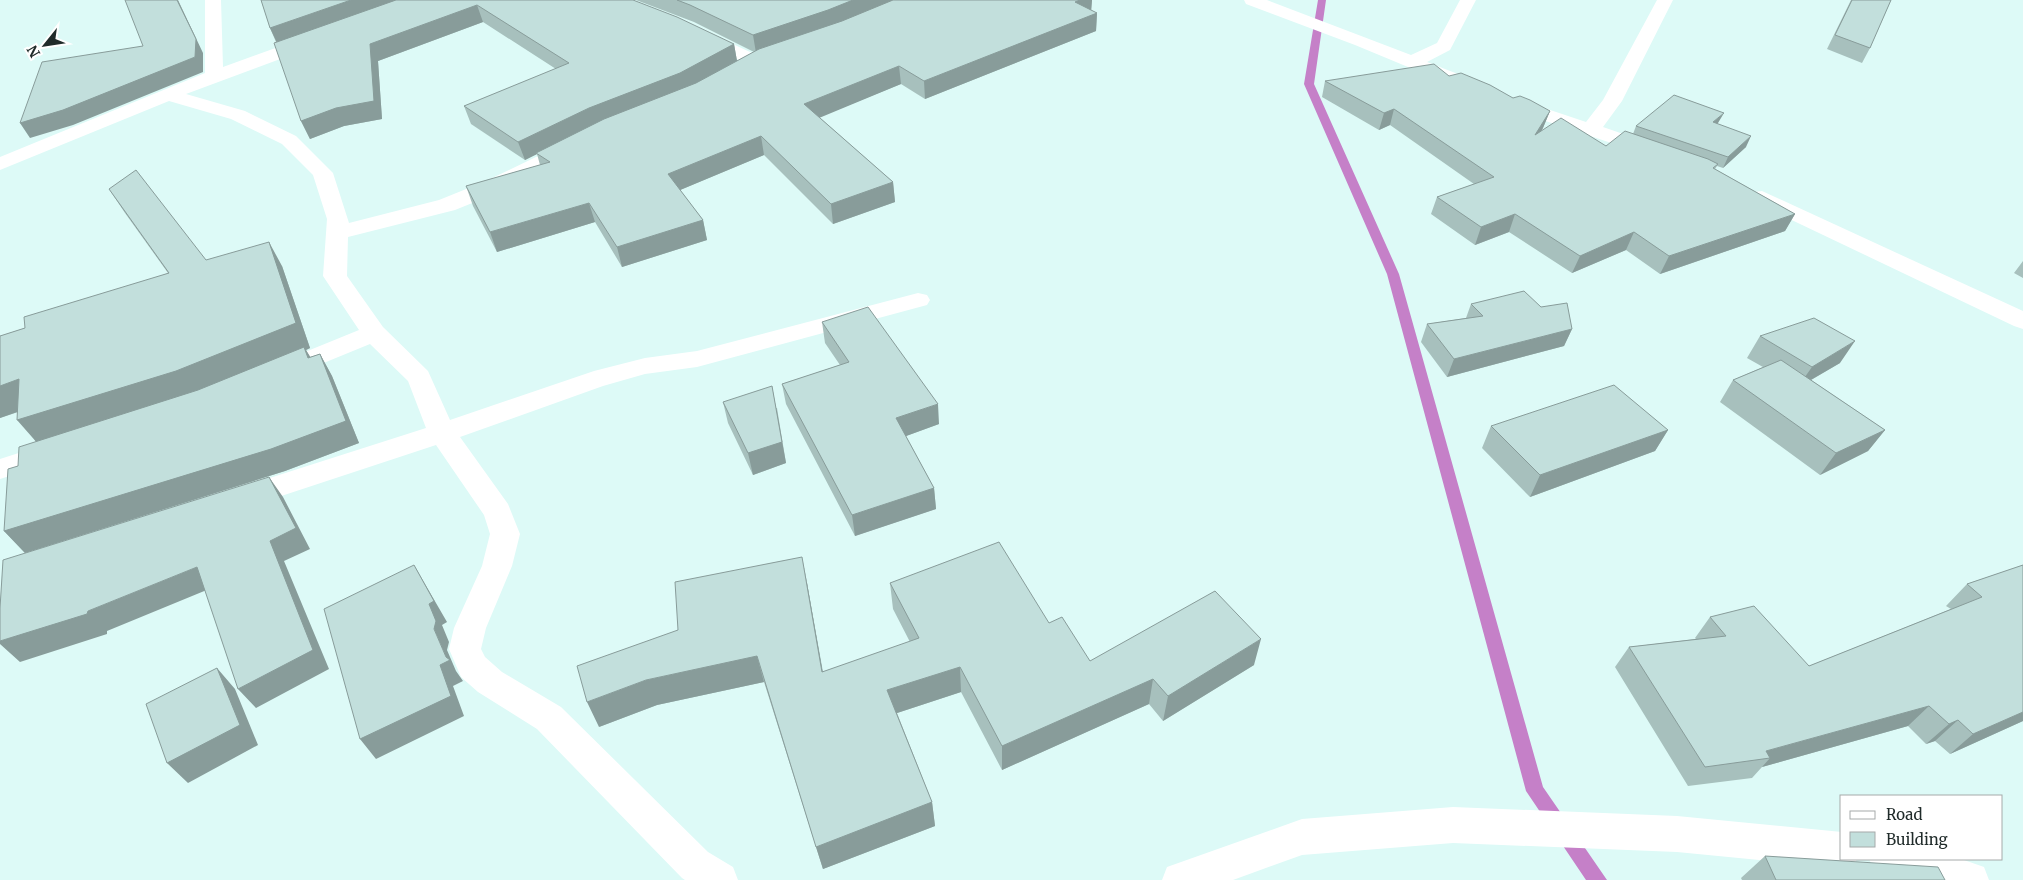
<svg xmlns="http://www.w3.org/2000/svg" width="2023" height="880" font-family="Merriweather,serif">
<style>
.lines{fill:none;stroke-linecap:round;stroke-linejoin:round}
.stream{fill:#c580c8;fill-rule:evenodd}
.minor{fill:#fff;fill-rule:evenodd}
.wall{fill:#a7c0bd}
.shaded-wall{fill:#889c9a}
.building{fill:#c2dfdc;stroke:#889c9a}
</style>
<rect width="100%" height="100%" fill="#ddfaf7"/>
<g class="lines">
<path class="stream" d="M1318,0H1326L1314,84L1399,274L1543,787L1607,880H1586L1526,791L1387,274L1304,84Z"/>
<path class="minor" d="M205,0H221L223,67L306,37L312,36L318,37L321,41L318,45L186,94L245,111L296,136L333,173L349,223L439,200L486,181L567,142L574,140L581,142L584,146L581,150L502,191L455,210L348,237L347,276L383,327L428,371L450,420L594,371L645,358L697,351L918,293L927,295L930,300L927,305L697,367L645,374L603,386L460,437L508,504L520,534L512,566L486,628L481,649L485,657L502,672L561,707L708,852L733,867L738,880H685L682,878L537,729L478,692L461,677L449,649L454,628L482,566L490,534L484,515L436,445L239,510L229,507L225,499L229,491L426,428L408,381L370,344L287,378L278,375L274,369L278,363L359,330L323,276L327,219L313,175L282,144L231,119L169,101L0,170V157L205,73Z
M1244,0H1267L1411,55L1437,43L1460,0H1476L1450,50L1427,62L1463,76L1465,80L1463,84L1456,86L1449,84L1355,45L1246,4Z
M1657,0H1673L1622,101L1603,127L1658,146L1661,150L1658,154L1651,156L1644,154L1507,108L1504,104L1507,100L1514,98L1586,122L1603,100Z
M700,29L761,57L764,61L761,65L755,66L749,65L694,38L691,34L694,30Z
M1762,191L2023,311V329L2014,326L1754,202L1751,197L1754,192Z
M53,442L63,445L67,452L63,459L0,479V459Z
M1453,807L1677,816L1842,832V859H1857L1855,863L1842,868L1677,852L1453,843L1302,855L1233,880H1162L1167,867L1302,819Z
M1869,859H1961L1984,867L1989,880H1898L1875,872Z"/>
</g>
<path class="wall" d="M261,0H633L734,44L737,61L754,52L694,22L636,0H1092L1091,10L1097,13L1096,31L925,99L901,84L819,117L893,182L895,202L833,224L764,155L680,190L703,220L707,240L622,267L595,222L497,252L473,206L466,186L540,165L537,154L525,160L471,124L464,106L556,69L483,22L378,61L382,119L344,126L310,139L301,121L276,42L270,28Z
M1851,0H1891L1870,48L1862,63L1827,49Z
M1449,76L1550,111L1542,130L1606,146L1633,134L1636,126L1718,123V124L1746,147L1723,168L1717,166L1715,169L1795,214L1785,231L1660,274L1626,250L1572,273L1509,232L1475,245L1431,214L1437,197L1474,184L1390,125L1379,130L1322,97L1325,81Z
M109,189L206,260L282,266L310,348L306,350L310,357L320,354L332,376L359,443L285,471L25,553L4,531L18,466L36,442L18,412L0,418V336L25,328L168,273L125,213Z
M2023,261V278L2014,273Z
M1471,304L1541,307L1572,329L1564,346L1447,377L1421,342L1427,324L1466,318Z
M822,322L939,424L906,436L934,488L936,509L855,536L786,404L782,384L840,365L825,343Z
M1760,336L1840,363L1811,380L1885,430L1868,451L1820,475L1720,402L1733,380L1763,367L1747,358Z
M723,402L777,408L786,463L753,475L728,423Z
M1491,426L1668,430L1655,451L1530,497L1482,448Z
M2023,565V721L1950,754L1935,741L1926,744L1908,726L1762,767L1752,778L1688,786L1615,667L1629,647L1696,639L1695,638L1710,617L1809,666L1951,609L1946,606L1967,584Z
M807,583L823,672L910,642L893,609L890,583L1049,623L1090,661L1254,665L1163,721L1149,704L1002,770L961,692L897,713L932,802L935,826L823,869L764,682L657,705L599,727Z
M1765,856L1945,880H1742L1741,878Z"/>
<path class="shaded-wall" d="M177,0H178L203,53V72L73,125L30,138L20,123L195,57Z
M351,0H405L278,45L270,28Z
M853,0H896L830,27L756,53L753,35Z
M1080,0H1092L1091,13L1075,2Z
M477,5L483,22L378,61L382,119L344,126L310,139L301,121L370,44Z
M1097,13L1096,31L925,99L924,81Z
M734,44L737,61L684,90L536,153L537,154L525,160L518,142L589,108Z
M899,66L901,84L807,123L804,104Z
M1394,109L1390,125L1379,130L1384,113Z
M1550,111L1543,128L1529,152L1535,135Z
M1724,113L1718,123L1708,133L1713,122Z
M761,136L764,155L673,193L668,174Z
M1751,136L1746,147L1723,168L1728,157Z
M893,182L895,202L833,224L831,204Z
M589,203L595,222L497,252L490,232Z
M1515,214L1509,232L1475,245L1481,227Z
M1795,214L1785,231L1660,274L1669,256Z
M703,220L707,240L622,267L617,247Z
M1634,232L1626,250L1572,273L1580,256Z
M269,242L282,266L310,348L306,350L317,368L193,396L39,445L17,420Z
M1572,329L1564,346L1447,377L1454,359Z
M1855,341L1840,363L1797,388L1812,367Z
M320,354L332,376L359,443L285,471L25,553L4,531Z
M19,379L40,404L0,418V386Z
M772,386L786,463L753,475L748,453Z
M938,404L939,424L898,439L896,418Z
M1668,430L1655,451L1530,497L1540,475Z
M1885,430L1868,451L1820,475L1836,453Z
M269,477L283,497L310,549L284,561L329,669L256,708L238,689L270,541Z
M934,488L936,509L855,536L852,515Z
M802,557L807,583L827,697L822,672Z
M414,565L447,622L442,625L449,642L447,650L456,671L463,681L453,686L464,716L376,759L360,739L440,665L446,657L434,629Z
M197,567L214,587L107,631V634L20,662L0,644V641L88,611Z
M1261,639L1254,665L1163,721L1168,696Z
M757,656L764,682L657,705L599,727L587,702L646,680Z
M960,667L961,692L891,715L887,690Z
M217,668L235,689L258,745L188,783L167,763Z
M1153,679L1149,704L1002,770V746Z
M1929,706L1908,726L1762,767L1770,758L1766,751Z
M2023,712V721L1950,754L1973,734Z
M1958,720L1935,741L1926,744L1949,724Z
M932,802L935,826L823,869L816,847Z"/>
<path class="building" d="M125,0H177L196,39L195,57L63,110L20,123L42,62L143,46Z
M261,0H351L270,28Z
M396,0H633L677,17L734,44L680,73L589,108L518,142L464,106L569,63L477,5L370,44L374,101L336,108L301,121L274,43Z
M677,0H853L828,10L753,35L690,5Z
M893,0H1080L1075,2L1097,13L924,81L899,66L804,104L893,182L831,204L761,136L668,174L703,220L617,247L589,203L490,232L466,186L550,162L536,153L604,119L696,83L759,49L842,21Z
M1852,0H1891L1870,48L1835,35Z
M1434,64L1449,76L1461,73L1490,85L1513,98L1520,96L1530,100L1550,111L1535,135L1561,118L1606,146L1625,131L1708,159L1718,164L1713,168L1795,214L1669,256L1634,232L1580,256L1515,214L1481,227L1437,197L1494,177L1394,109L1384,113L1325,81Z
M1674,95L1724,113L1713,122L1751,136L1728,157L1636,126Z
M136,170L206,260L269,242L296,323L176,371L17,420L19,379L0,386V336L25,328L24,317L169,273L109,189Z
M1524,291L1541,307L1567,303L1572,329L1454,359L1427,324L1483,316L1471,304Z
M868,307L938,404L896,418L934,488L852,515L782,384L849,362L822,322Z
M1814,318L1855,341L1812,367L1760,336Z
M304,347L308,358L320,354L346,421L271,449L4,531L8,469L18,466L19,447L198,390Z
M1781,360L1885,430L1836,453L1733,380Z
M1614,385L1668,430L1540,475L1491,426Z
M772,386L782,442L748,453L723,402Z
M269,477L296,528L270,541L313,650L238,689L197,567L88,611L87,614L0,641V608L3,560Z
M999,542L1049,623L1062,617L1090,661L1215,591L1261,639L1168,696L1153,679L1002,746L960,667L887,690L932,802L816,847L757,656L646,680L587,702L577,666L678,630L675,582L802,557L822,672L919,638L890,583Z
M414,565L434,601L429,604L436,621L434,629L446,657L450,660L440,665L451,696L360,739L324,609Z
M2023,565V712L1973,734L1958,720L1949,724L1929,706L1766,751L1770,758L1705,767L1629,647L1726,636L1710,617L1754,606L1809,666L1982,597L1967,584Z
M217,668L240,725L167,763L146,704Z
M1765,856L1938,867L1945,880H1776Z"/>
<rect x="1840" y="795" width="162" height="65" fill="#ffffff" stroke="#a6aaaa"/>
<rect x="1850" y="811" width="25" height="8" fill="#ffffff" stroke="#a6aaaa"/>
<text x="1886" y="820" font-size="15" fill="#202b2a">Road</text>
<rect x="1850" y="832" width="25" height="15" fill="#c2dfdc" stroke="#a6aaaa"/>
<text x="1886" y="845" font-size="15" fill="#202b2a">Building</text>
<g transform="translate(45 45) rotate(240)" stroke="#ffffff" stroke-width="4" paint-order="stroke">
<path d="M0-4L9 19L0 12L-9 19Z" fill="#202b2a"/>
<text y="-8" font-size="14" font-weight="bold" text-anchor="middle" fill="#202b2a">N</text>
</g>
</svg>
